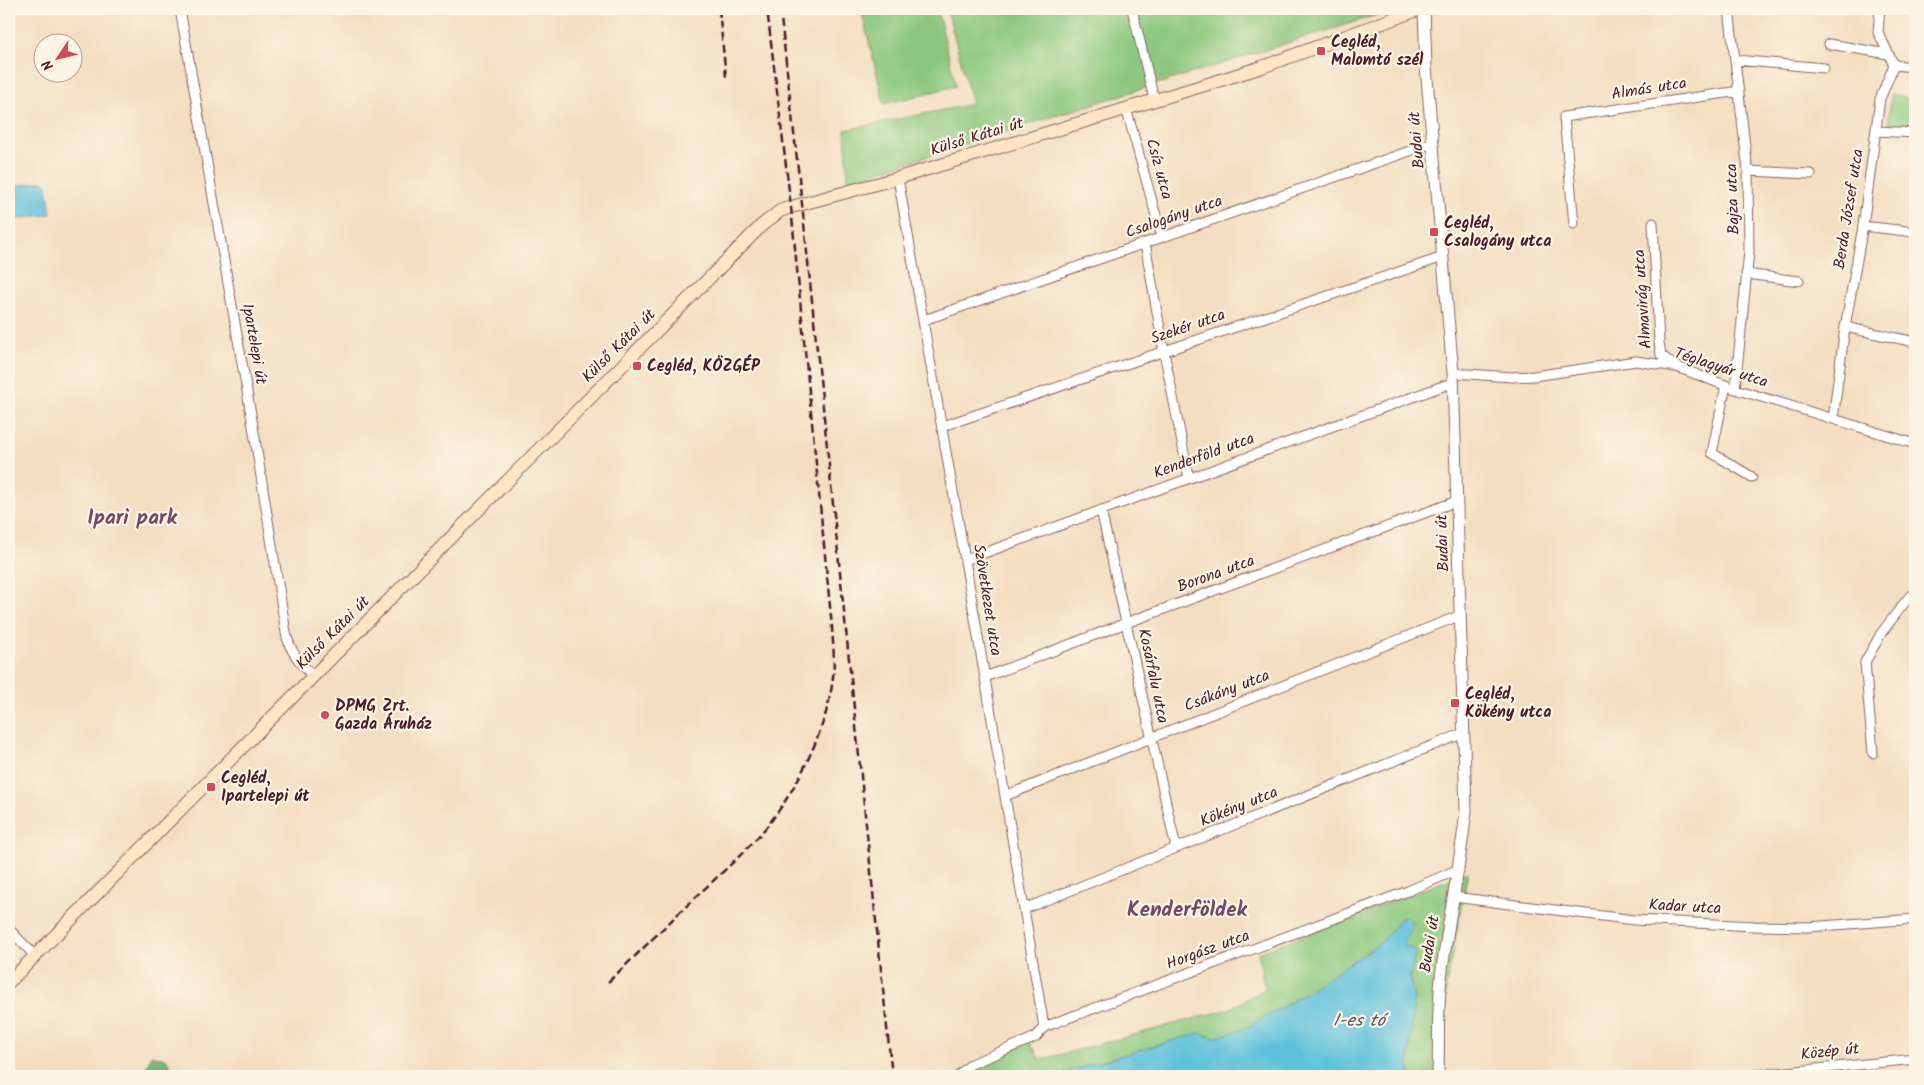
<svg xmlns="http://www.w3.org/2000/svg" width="1924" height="1085" font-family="Kalam,sans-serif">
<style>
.green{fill:#8bc87d;stroke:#6a7454}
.forest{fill:#70ac6c;stroke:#5d664c}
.water{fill:#5dc1db;stroke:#547083}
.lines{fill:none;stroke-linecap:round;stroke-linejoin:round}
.minor-casing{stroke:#866260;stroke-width:11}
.tertiary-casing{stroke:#866260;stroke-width:13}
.secondary-casing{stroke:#866260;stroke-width:14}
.minor{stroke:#fff;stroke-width:9}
.tertiary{stroke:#fff;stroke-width:11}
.secondary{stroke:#fde5c5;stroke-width:12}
.rail{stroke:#4a1f2b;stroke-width:2.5;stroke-dasharray:8 4;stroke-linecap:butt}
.poi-dot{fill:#d1495b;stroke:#fcf5e5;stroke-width:2}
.labels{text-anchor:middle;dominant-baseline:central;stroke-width:4.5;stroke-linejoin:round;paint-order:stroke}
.poi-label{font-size:16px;font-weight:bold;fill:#4a1f2b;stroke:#fcf5e5;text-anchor:start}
.street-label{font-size:16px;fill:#4a1f2b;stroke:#fcf5e5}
.water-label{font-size:18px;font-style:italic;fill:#515869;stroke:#fcf5e5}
.district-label{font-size:21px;font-weight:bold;fill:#734b66;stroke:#fcf5e5}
</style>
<rect width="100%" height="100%" fill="#fcf5e5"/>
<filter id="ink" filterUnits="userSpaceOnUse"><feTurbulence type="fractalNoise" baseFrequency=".02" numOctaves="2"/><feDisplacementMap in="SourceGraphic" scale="10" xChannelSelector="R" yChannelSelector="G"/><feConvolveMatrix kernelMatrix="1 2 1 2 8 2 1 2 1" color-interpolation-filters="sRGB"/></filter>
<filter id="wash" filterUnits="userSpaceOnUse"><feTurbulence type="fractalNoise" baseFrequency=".0096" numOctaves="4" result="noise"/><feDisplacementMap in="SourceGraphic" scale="20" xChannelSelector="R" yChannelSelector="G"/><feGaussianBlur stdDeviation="1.12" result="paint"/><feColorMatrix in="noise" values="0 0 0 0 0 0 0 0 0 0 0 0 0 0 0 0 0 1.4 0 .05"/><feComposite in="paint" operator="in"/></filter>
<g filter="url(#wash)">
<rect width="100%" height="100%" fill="#f4dec1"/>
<path class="green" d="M861,9H937L956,86L884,104Z
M947,9H1396L848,181L845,130L972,104Z
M1891,94L1907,98L1915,108V126L1888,123Z
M1468,872L1446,987L1443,1076H1410L1409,1057L1414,996L1410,978L1416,951L1404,945L1413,922L1400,920L1383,941L1283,1007L1242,1030L1214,1038L1199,1033L1051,1076H1009L1002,1074L996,1076H962L972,1065L1030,1042L1040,1060L1229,1009L1265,989L1258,953Z"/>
<path class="forest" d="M151,1055L166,1058L176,1076H143Z"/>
<path class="water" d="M43,181L47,185L51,214L9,220V187Z
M1407,917L1413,922L1404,945L1416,951L1410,978L1414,996L1409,1057L1410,1076H1313L1307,1073L1301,1076H1051L1199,1033L1214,1038L1242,1030L1283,1007L1383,941L1400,919Z"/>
</g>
<g filter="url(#ink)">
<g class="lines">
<g class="minor-casing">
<path id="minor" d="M180,9L252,420L286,633C290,652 300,663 313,676
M1132,9L1154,99
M1729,9L1748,171L1749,252L1735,389
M1829,44L1888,54
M1735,60L1824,68
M1894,65L1915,67
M1126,108L1162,237
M1877,131L1915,133
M1748,171L1811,174
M898,178L965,560L1044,1027
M1653,223L1659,342L1661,355L1676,367
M1574,224L1564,117L1739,91
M1863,226L1915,232
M1145,243L1164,352L1189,478
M1746,274L1799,281
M924,320L1433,143
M1845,327L1915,342
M1453,373L1512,377L1534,376L1636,361L1677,367L1735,389L1915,444
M1726,385L1712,453L1752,477
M1833,419L1845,327L1863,226L1880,99L1894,65L1878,32L1880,9
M943,426L1443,257
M1101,510L1176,848
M965,560L1454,382
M985,677L1126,623L1457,501
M1873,753L1865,662L1882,632L1909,597L1915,594
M1005,796L1461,615
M1454,897L1634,920L1754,926L1808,927L1915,919
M1024,909L1464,733
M9,929L35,956
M958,1076L971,1064L1036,1037L1044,1027L1408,891L1459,869
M1747,1076L1915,1059"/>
</g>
<g class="tertiary-casing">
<path id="tertiary" d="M1424,9L1426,67L1453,373L1466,811C1460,865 1449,917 1442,970C1437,1005 1439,1041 1438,1076"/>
</g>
<g class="secondary-casing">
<path id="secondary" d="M9,982L762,225L780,211L791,207L898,178L1208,84L1262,67L1420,9"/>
</g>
<use href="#minor" class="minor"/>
<use href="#tertiary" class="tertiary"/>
<use href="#secondary" class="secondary"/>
<path class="rail" d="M719,9L726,77
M780,9L802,204L892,1076
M608,982C638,954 666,925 696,897C720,874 747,851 768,825C799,786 828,726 833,677C835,660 833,644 832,627L791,207L767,9"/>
</g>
</g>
<g class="poi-dot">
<rect x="1316" y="46" width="10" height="10" rx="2.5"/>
<rect x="1429" y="227" width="10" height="10" rx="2.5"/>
<rect x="632" y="361" width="10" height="10" rx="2.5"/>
<rect x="1450" y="698" width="10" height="10" rx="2.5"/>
<circle cx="325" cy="715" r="5"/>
<rect x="206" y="782" width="10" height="10" rx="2.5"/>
</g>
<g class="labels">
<g class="poi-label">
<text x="1331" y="42">Cegléd,<tspan x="1331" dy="18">Malomtó szél</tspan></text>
<text x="1444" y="223">Cegléd,<tspan x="1444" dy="18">Csalogány utca</tspan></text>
<text x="647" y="366">Cegléd, KÖZGÉP</text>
<text x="1465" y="694">Cegléd,<tspan x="1465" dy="18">Kökény utca</tspan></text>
<text x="335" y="706">DPMG Zrt.<tspan x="335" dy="18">Gazda Áruház</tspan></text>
<text x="221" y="778">Cegléd,<tspan x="221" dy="18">Ipartelepi út</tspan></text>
</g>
<g class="street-label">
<text transform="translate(1649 89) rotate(-9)">Almás utca</text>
<text transform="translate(977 137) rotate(-17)">Külső Kátai út</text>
<text transform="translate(1417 140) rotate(-95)">Budai út</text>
<text transform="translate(1159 169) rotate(75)">Csíz utca</text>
<text transform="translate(1733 199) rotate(-92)">Bajza utca</text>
<text transform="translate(1849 209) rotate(-81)">Berda József utca</text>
<text transform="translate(1174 217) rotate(-19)">Csalogány utca</text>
<text transform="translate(1643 299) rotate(-94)">Almavirág utca</text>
<text transform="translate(1188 327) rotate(-19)">Szekér utca</text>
<text transform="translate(254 344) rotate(80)">Ipartelepi út</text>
<text transform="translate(619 346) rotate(-45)">Külső Kátai út</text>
<text transform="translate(1721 368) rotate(18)">Téglagyár utca</text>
<text transform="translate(1204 456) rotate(-20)">Kenderföld utca</text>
<text transform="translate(1443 543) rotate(-92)">Budai út</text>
<text transform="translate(1216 574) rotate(-20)">Borona utca</text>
<text transform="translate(987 600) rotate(81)">Szövetkezet utca</text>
<text transform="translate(333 633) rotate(-45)">Külső Kátai út</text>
<text transform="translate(1153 676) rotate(78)">Kosárfalu utca</text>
<text transform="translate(1227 691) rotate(-21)">Csákány utca</text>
<text transform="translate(1239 807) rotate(-22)">Kökény utca</text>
<text transform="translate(1685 907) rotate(3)">Kadar utca</text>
<text transform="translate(1430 944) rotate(-81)">Budai út</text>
<text transform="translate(1208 950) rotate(-20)">Horgász utca</text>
<text transform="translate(1830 1052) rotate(-6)">Közép út</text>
</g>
<g class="water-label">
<text x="1359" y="1021">I-es tó</text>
</g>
<g class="district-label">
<text x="132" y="518">Ipari park</text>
<text x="1187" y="910">Kenderföldek</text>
</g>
</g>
<rect width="1924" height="1085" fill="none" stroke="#fcf5e5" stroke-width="30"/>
<g transform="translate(58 58) rotate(235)"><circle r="24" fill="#fcf5e5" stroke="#b59f9b"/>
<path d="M0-4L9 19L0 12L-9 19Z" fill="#d1495b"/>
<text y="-8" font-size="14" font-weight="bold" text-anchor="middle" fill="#4a1f2b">N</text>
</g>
</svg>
